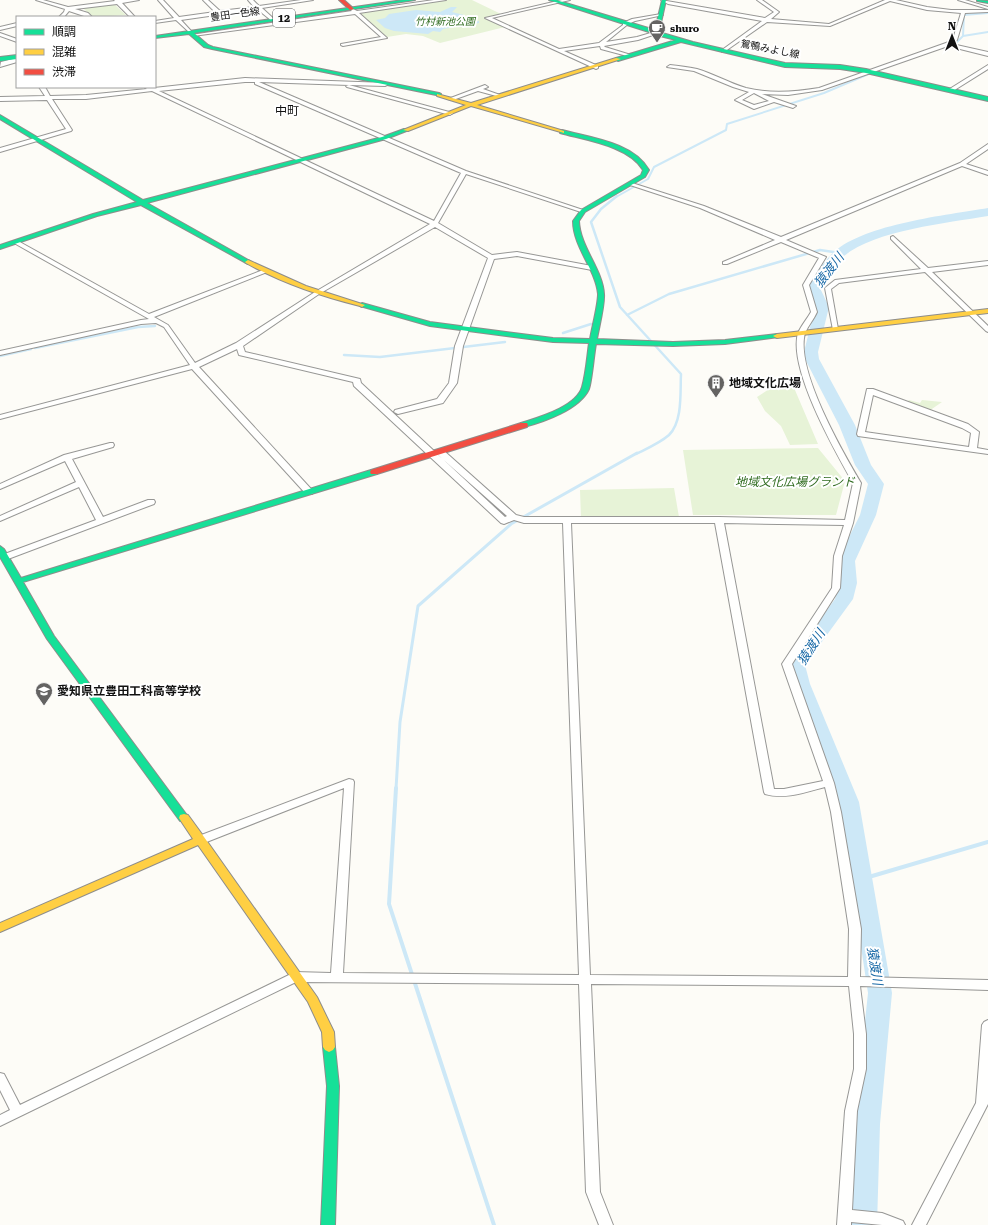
<svg xmlns="http://www.w3.org/2000/svg" width="988" height="1225" font-family="'Roboto Serif','Noto Sans JP',serif">
<style>
.green{fill:#e7f3d7}
.water{fill:#cde8f7}
.lines{fill:none;stroke-linecap:round;stroke-linejoin:round}
.stream-far3{stroke:#cde8f7;stroke-width:2}
.stream-far2{stroke:#cde8f7;stroke-width:2.5}
.stream-far1{stroke:#cde8f7;stroke-width:3}
.stream{stroke:#cde8f7;stroke-width:4}
.river{fill:#cde8f7;fill-rule:evenodd}
.street-casing{stroke:#979795;stroke-width:2}
.fast-casing{stroke:#8e8d8b;stroke-width:2}
.slow-casing{stroke:#8e8d8b;stroke-width:2}
.jam-casing{stroke:#8e8d8b;stroke-width:2}
.street{fill:#fffffe;fill-rule:evenodd}
.fast{fill:#16e098;fill-rule:evenodd}
.slow{fill:#ffcf43;fill-rule:evenodd}
.jam{fill:#f24e42;fill-rule:evenodd}
.labels{text-anchor:middle;dominant-baseline:central;stroke-width:4;stroke-linejoin:round;paint-order:stroke}
.far-street-label{font-size:10px;fill:#111;stroke:#fff}
.far-park-label{font-size:10px;font-style:italic;fill:#2f6b1f;stroke:#fff}
.far-poi-label{font-size:10px;font-weight:bold;fill:#111;stroke:#fff;text-anchor:start}
.shield{fill:#fff;stroke:#585858;stroke-width:1}
.shield-label{font-size:11px;font-weight:bold;fill:#111}
.far-quarter-label{font-size:12px;fill:#111;stroke:#fff}
.poi-label{font-size:12px;font-weight:bold;fill:#111;stroke:#fff;text-anchor:start}
.park-label{font-size:12px;font-style:italic;fill:#2f6b1f;stroke:#fff}
.water-label{font-size:13px;font-style:italic;fill:#1768a6;stroke:#fff}
</style>
<rect width="100%" height="100%" fill="#fdfcf7"/>
<path class="green" d="M448,0H472L501,14L485,18L505,27L440,43L423,36L406,34L387,37L360,13Z
M114,4L126,15L92,17L83,8Z
M789,376L818,444L790,445L781,426L765,411L757,397Z
M909,400L920,403L922,400L942,402L929,411L906,403Z
M818,448L845,481L836,515H693L683,450Z
M674,488L679,517L581,518L580,490Z"/>
<path class="water" d="M451,7H457L452,12L464,15L458,18L461,24L479,21V23L443,29L440,32L433,31L428,34L394,31L385,28L376,20L385,18L389,14L416,10L440,12Z"/>
<g class="lines">
<path class="stream-far3" d="M963,36L964,15L988,13
M949,45L957,42L963,36L988,32
M616,197L648,179L654,167L726,130L727,124L824,93L871,73"/>
<path class="stream-far2" d="M617,196L601,209L591,222L620,307L681,374C680,392 683,421 669,435C660,443 646,449 636,454
M627,315L669,294L820,250L840,253
M563,333L591,324
M35,348L138,327L155,326
M344,355L380,357L505,342
M0,356L31,349"/>
<path class="stream-far1" d="M396,789L400,722L418,606L511,524L637,453"/>
<path class="stream" d="M396,788L389,904L494,1225
M862,879L988,842"/>
<path class="river" d="M988,208V216C947,223 876,230 844,256C834,265 827,278 820,288L829,307L818,352L819,359L855,425L871,465L884,484L876,515L855,561L857,583L853,599L805,665L810,684L859,802L892,993L880,1124L877,1225H851L854,1124L868,993L839,802L790,684L787,665L835,599L839,583L837,561L860,515L868,484L855,465L839,425L805,359L804,352L815,307L806,288C815,276 823,262 834,252C865,224 947,215 988,208Z"/>
<g class="street-casing">
<path id="street" d="M36,0H43L68,7L115,1L114,0H139L122,3L135,17H130L117,4L75,9L88,13L92,17H87L69,11L64,17H59L64,12L65,9Z
M158,0H163L179,17L215,12L203,0H208L220,11L254,7L248,0H253L259,6L301,0H313L262,8L274,19V20L272,21L257,9L181,20L192,32L190,33L176,20L155,23V21L174,18Z
M434,0H446L359,13L387,38L343,46L341,45V44L381,37L355,14L193,36L191,35L352,11L351,10L353,9L357,11Z
M562,0H570L492,18L559,49L599,43L623,25V23L632,19L661,14L663,15L635,21L628,24L606,42L637,37L654,32L656,33V34L638,40L604,46L605,47L631,55V57L601,49L600,46L564,51L598,66V68L596,69L485,18Z
M661,0L765,18L774,12L757,0H762L779,12L771,19L829,24L885,0H896L927,7L951,10H988V12L965,13L957,40L952,44L988,52V56L948,46L822,90L788,95L762,94L796,106L793,108L774,102L754,109L735,100L749,92L733,87L694,71L667,67L670,65C679,66 688,67 697,69C714,74 729,83 746,88C770,94 795,92 819,88L946,43L953,39L961,13L927,10L890,1L830,26L767,22L724,52H722V50L762,21L668,4ZM754,93L769,101L754,105L742,100Z
M958,0H965L988,7V9Z
M17,23V26L0,30V27Z
M0,33L17,39V42L0,36Z
M17,58V62L0,67L1,62Z
M988,65V69L953,91L948,90Z
M245,78L387,83V85L385,86L349,85L453,113L450,115L347,87L346,86L349,85L259,82L466,171L586,211L581,212L466,174L438,223L492,255L517,252L592,266L595,268L592,270L517,256L494,259L463,346L457,383L443,403L398,414L394,412L395,410L437,399L449,383L455,346L488,258L435,227L319,294L243,346L245,352L360,379L361,383L505,517L507,516L437,454L436,452L437,450H443L516,515L524,517H719L845,520L853,483C835,451 788,369 798,333C801,326 807,319 811,312L803,285L819,258L781,242L727,264H723V262L775,240L700,208L627,184L632,183L704,206L781,237L960,163L988,144V149L966,164L988,171V175L962,166L786,240L826,257L809,285L817,312C814,319 808,326 805,333C795,369 842,451 861,483L853,523L842,556L840,588L792,664L834,783L841,812L861,929L860,977L988,980V990L860,986L866,1034V1069L857,1111L852,1210L882,1213L903,1221L905,1225H882L851,1222V1225H837L845,1111L854,1069V1034L849,986L591,984L600,1192L613,1225H599L586,1192L579,984L296,982L0,1126V1115L10,1110L0,1090V1073L4,1074L20,1105L291,974L295,972L331,973L344,788L204,843H196L195,840L196,837L349,779L353,780L354,782L343,973L579,975L563,523H524L514,520L504,524L501,523L354,386L353,382L239,355L237,349L199,367L312,490L313,492L312,494H306L192,369L0,419V415L190,365L164,327L156,323L141,324L0,355V351L141,320L149,319L14,243V241H18L149,314L263,270H267V272L154,317L168,325L195,363L236,343L315,292L430,224L152,91L86,99H52L72,130L71,131L0,152V148L66,129L47,100L0,101V97L45,96L39,87H45L50,96L86,95L147,89L144,87L154,88ZM245,82H255V84L461,173L434,221L159,91ZM571,523H715L764,792L765,794C785,800 806,792 825,787L831,812L849,929L848,977L590,975ZM724,523L844,525L834,556L832,588L782,664L823,781L784,789H774Z
M485,85L488,87L483,89L500,95V97L478,91L453,100L448,99Z
M893,236L928,268L988,261V265L932,272L988,326V332L986,331L925,272L839,283L831,289L838,329L835,331L833,330L825,288L835,280L921,269L891,239V237Z
M867,389H873L968,424L979,432L977,448L988,450V454L858,436L857,434ZM873,395L962,428L971,433L969,447L865,432Z
M110,443H113L114,445L113,447L72,459L103,517L148,500H154L155,502L154,504L8,559H2L1,557L2,555L96,520L79,487L0,521V516L76,482L65,461L0,489V484L64,455Z
M988,1020V1104L926,1225H912L976,1103L982,1025L984,1022Z"/>
</g>
<g class="fast-casing">
<path id="fast" d="M403,0H415L194,33L208,45L213,47L439,93L441,94V96L212,49L204,47L189,34L155,38V36Z
M549,0H556L655,30L662,0H666L659,32L693,42L785,63L840,65L866,69L988,97V101L866,73L840,69L785,67L681,42L618,61L615,59L616,58L676,40L652,34V33Z
M977,0L988,1V3L977,1Z
M17,55V59L0,61V57Z
M0,115L143,200L382,137L404,129L409,130L386,139L147,203L250,261L251,262L248,264L141,205L97,216L0,249V245L93,214L137,202L0,119Z
M562,130C591,138 633,142 649,170L645,177L585,212L579,221C580,247 603,270 604,294C605,305 599,327 597,339L673,342L725,340L777,334L781,336L779,337L725,344L673,346L596,344C594,354 592,381 589,389C580,409 544,422 524,427H521V423C539,417 576,407 582,387C586,373 587,357 589,343L553,342L430,326L360,306L359,305L362,303L430,322L553,338L590,339C592,327 598,305 598,294C596,270 573,247 573,221L581,210L641,175L643,170C629,146 585,140 560,133V131Z
M371,470H377L378,472L377,474L23,582L54,636L189,818L188,821H180L47,639L0,557V546L4,549L21,578Z
M329,1042L333,1044L335,1047L339,1086L335,1225H321L327,1086L323,1047L325,1044Z"/>
</g>
<g class="slow-casing">
<path id="slow" d="M616,58L621,59L477,105L564,131V133L471,106L408,131L403,130L466,105L437,96V94L471,103Z
M248,260L306,286L365,305L362,307L360,306C320,296 282,283 246,263L245,262Z
M988,309V313L777,338L773,336L777,334Z
M184,814L188,815L204,837L317,997L334,1032L335,1047L333,1050L329,1052L325,1050L323,1047L322,1032L308,1002L198,845L0,932V923L193,839L179,818L180,815Z"/>
</g>
<g class="jam-casing">
<path id="jam" d="M339,0H344L354,9L350,10Z
M521,423H527L528,425L527,427L377,474H371L370,472L371,470Z"/>
</g>
<use href="#street" class="street"/>
<use href="#fast" class="fast"/>
<use href="#slow" class="slow"/>
<use href="#jam" class="jam"/>
</g>
<defs>
<g id="cafe-pin" transform="scale(0.9)"><path d="M0 17L-7.5 6A9.5 9.5 0 1 1 7.5 6Z" fill="#646362" stroke="#fff"/><path d="M-5.5-4.5H6V0H3Q3 3.5 0 3.5H-2.5Q-5.5 3.5-5.5 0ZM3-3.2v2h1.7v-2ZM-6 4.5H4V6H-6Z" fill="#fff"/></g>
<g id="building-pin" transform="scale(0.9)"><path d="M0 17L-7.5 6A9.5 9.5 0 1 1 7.5 6Z" fill="#646362" stroke="#fff"/><path d="M-4-6H4V6H1V3H-1V6H-4ZM-2.5-4.3h1.7v1.8h-1.7ZM.8-4.3h1.7v1.8H.8ZM-2.5-1h1.7V.8h-1.7ZM.8-1h1.7V.8H.8Z" fill="#fff"/></g>
<g id="school-pin" transform="scale(0.9)"><path d="M0 17L-7.5 6A9.5 9.5 0 1 1 7.5 6Z" fill="#646362" stroke="#fff"/><path d="M0-5L7-2L0 1L-7-2ZM-4 1L0 2.5L4 1V4Q0 6-4 4Z" fill="#fff"/></g>
</defs>
<g fill-rule="evenodd">
<use href="#cafe-pin" x="657" y="28"/>
<use href="#building-pin" x="716" y="383"/>
<use href="#school-pin" x="44" y="691"/>
</g>
<g class="labels">
<g class="far-street-label">
<text transform="translate(235 14) rotate(-8)">豊田一色線</text>
<text transform="translate(770 49) rotate(11)">鴛鴨みよし線</text>
</g>
<g class="far-park-label">
<text x="445" y="21">竹村新池公園</text>
</g>
<g class="far-poi-label">
<text x="670" y="28">shuro</text>
</g>
<rect class="shield" x="273" y="9" width="22" height="18" rx="3"/>
<g class="shield-label">
<text x="284" y="18">12</text>
</g>
<g class="far-quarter-label">
<text x="287" y="111">中町</text>
</g>
<g class="poi-label">
<text x="729" y="383">地域文化広場</text>
<text x="57" y="691">愛知県立豊田工科高等学校</text>
</g>
<g class="park-label">
<text x="795" y="482">地域文化広場グランド</text>
</g>
<g class="water-label">
<text transform="translate(829 270) rotate(-52)">猿渡川</text>
<text transform="translate(811 647) rotate(-57)">猿渡川</text>
<text transform="translate(875 966) rotate(81)">猿渡川</text>
</g>
</g>
<rect x="16" y="16" width="140" height="72" fill="#ffffff" stroke="#a0a0a0"/>
<rect x="24" y="29" width="20" height="6" fill="#16e098" stroke="#a0a0a0"/>
<text x="52" y="36" font-size="12" fill="#111111">順調</text>
<rect x="24" y="49" width="20" height="6" fill="#ffcf43" stroke="#a0a0a0"/>
<text x="52" y="56" font-size="12" fill="#111111">混雑</text>
<rect x="24" y="69" width="20" height="6" fill="#f24e42" stroke="#a0a0a0"/>
<text x="52" y="76" font-size="12" fill="#111111">渋滞</text>
<g transform="translate(952 36)" stroke="#ffffff" stroke-width="3" paint-order="stroke">
<path d="M0-3L7 15L0 10L-7 15Z" fill="#111111"/>
<text y="-6" font-size="11" font-weight="bold" text-anchor="middle" fill="#111111">N</text>
</g>
</svg>
